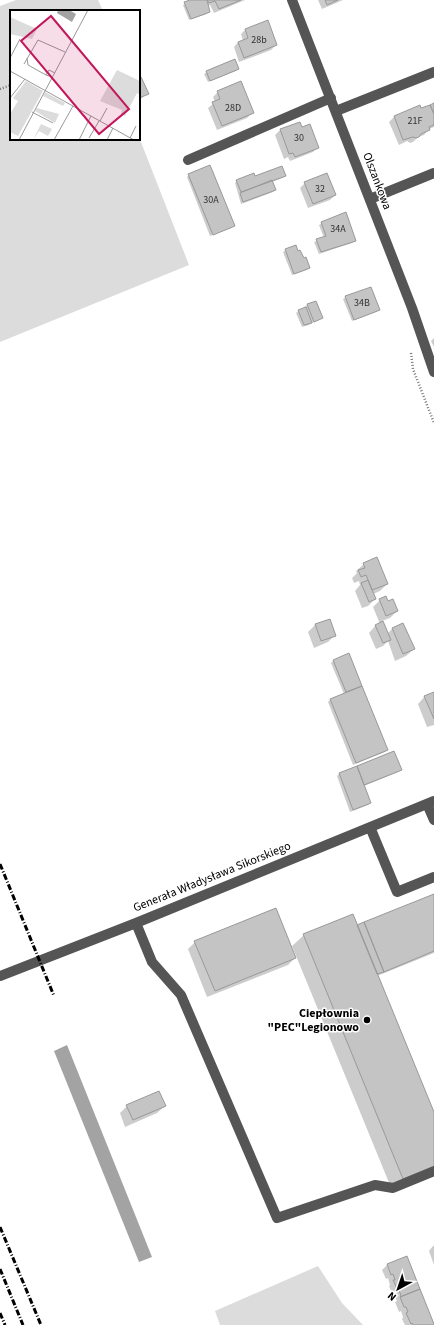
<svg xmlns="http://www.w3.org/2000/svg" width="434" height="1325" font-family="'Source Sans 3',sans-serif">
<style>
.green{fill:#dcdcdc}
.water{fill:#a3a3a3}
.shadow{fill:#0003}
.building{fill:#c4c4c4;stroke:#999}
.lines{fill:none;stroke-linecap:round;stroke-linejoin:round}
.path{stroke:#777;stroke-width:2.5;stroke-dasharray:1 2;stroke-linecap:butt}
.minor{stroke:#555;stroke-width:10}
.rail{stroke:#000;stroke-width:3;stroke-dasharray:6 2 1 2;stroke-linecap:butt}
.poi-dot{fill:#000;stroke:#fff;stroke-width:1.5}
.labels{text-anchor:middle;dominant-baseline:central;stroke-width:3;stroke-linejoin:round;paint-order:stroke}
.number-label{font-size:10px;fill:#313131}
.street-label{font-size:12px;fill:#000;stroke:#fff}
.poi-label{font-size:12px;font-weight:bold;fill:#000;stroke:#fff;text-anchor:end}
.inset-road{fill:none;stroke:#999;stroke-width:1}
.view{fill:#c2185b;fill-opacity:0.15;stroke:#c2185b;stroke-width:2}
.inset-edge{fill:none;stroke:#000;stroke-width:2}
</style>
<rect width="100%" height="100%" fill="#fff"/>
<path class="green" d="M16,0H98L103,11H11V139H139V137L189,265L0,342V6Z
M318,1266L342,1303L363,1325H220L215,1311Z"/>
<path class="water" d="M67,1045L152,1257L139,1262L54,1051Z"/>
<path class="shadow" d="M193,0H245L214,13L210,5L207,6L209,11L207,14L189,20L183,5Z
M318,0H343L322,9Z
M246,29L276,45L271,50L239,62L234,47L238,42L243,41L241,34Z
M238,69L236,71L208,82L204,74L207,72Z
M139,79L147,94L139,100Z
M218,92L252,113L247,118L217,130L208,108L215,102L213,97Z
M434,104V127L429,129L424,135L418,137L413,142L410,143L407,141L399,145L389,122L394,117L420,107L421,109Z
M299,123L301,129L318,147L313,152L290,161L288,157L284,159L275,135L280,130Z
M189,175L233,226L231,228L210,236L187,177Z
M285,176L282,178L272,182L275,190L273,192L241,204L235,183L237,181L254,178Z
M305,183L335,195L330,200L308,208L300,188Z
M322,223L355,241L352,243L319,254L314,242L324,238L319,225Z
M286,250L309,268L307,270L292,275L283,252Z
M346,297L378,310L376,312L352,321L343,299Z
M315,302L321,318L319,320L312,323L311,322L309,325L302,327L296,313L307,305Z
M434,338V347L431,341Z
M364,564L387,584L380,591L373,594L375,599L368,606L362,608L355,591L360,585L359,581L354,583L352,578L357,573L356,571Z
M380,600L388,602L397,611L390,618L382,621L387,634L393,628L414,649L406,656L395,661L388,641L383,646L376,649L369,633L376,625L380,624L373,607Z
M330,620L335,635L328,642L314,648L308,632L315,625Z
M349,654L387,750L385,752L353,765L328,702L330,700L344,694L331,663L334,660Z
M434,693V725L427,727L418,704L425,696Z
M393,752L400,770L398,772L364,786L370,803L368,805L350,812L337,776L339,774Z
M434,895V953L377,976L434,1116V1173L392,1190L292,946L304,935L357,927Z
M195,942L295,958L288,965L207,997L188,949Z
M127,1106H165L157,1113L125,1127L120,1113Z
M433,1246H434V1265L429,1251Z
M387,1265L433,1325H405L402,1319L403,1317L401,1311L399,1312L395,1302L397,1301L394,1295H393L389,1286L390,1285L388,1278L386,1279L382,1270Z"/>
<path class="building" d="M190,0H207L210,12L191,19L184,2Z
M207,0H241L219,9L215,1L209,3Z
M325,0H338L327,5Z
M268,20L277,45L244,58L238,42L248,38L245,29Z
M235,59L239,69L210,81L206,71Z
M141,77L149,94L139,98V78Z
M241,81L254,113L222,126L212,102L220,99L217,91Z
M434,103V114L430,105Z
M420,105L421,108L430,105L434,114V125L429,127L430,130L421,134L419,137L416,138L413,137L403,140L394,116Z
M300,122L302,127L310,124L319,148L295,157L293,153L289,154L280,129Z
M210,165L235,226L213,235L188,174Z
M282,166L286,176L241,192L236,180L254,173L255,176Z
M327,173L336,195L313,204L304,182Z
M272,180L276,190L243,202L240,193Z
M346,212L356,241L321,252L316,239L326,236L321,222Z
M296,245L298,251L300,250L304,258L306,257L310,268L294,274L285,249Z
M371,287L380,310L354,320L345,296Z
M316,301L323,318L314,322L307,304Z
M306,307L312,323L304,325L298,310Z
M377,557L388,584L372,590L366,575L361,577L358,570L365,568L363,563Z
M368,580L376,599L369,602L361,583Z
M386,596L388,601L393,599L398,611L386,616L379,599Z
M330,619L336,636L321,641L315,624Z
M383,621L391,640L383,643L375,625Z
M403,623L415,649L403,654L392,628Z
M349,653L362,686L346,692L333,660Z
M362,686L388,750L356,763L330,699Z
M434,692V719L424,696Z
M394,751L402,770L364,785L357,766Z
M357,766L371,803L353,810L339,773Z
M434,894V951L384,972L364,922Z
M276,908L296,958L215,991L194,941Z
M353,914L434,1112V1167L403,1179L303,934Z
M364,922L384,972L377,974L357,925Z
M159,1091L166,1106L133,1120L126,1105Z
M407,1256L420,1289L400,1297L401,1296L399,1290L398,1291L393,1280H395L393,1274L391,1275L387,1264Z
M420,1289L434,1324V1325H413L412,1323L411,1324L406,1313L408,1312L406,1307H404L400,1297Z"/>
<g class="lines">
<path class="path" d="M0,89L11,85
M411,353L413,369L434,423"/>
<path class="minor" d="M292,0L412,308L434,372
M336,111L434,72
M188,160L331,98
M370,199L434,173
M427,804L434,820
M370,827L397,892L434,877
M136,923L152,962L181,995L277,1218L375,1185L393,1188L434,1171
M0,976L136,923L434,801"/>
<path class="rail" d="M0,864L54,996
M0,1227L41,1325
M0,1269L23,1325
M0,1313L5,1325"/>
</g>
<circle class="poi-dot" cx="367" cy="1020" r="4"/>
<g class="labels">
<g class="number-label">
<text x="259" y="40">28b</text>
<text x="233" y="108">28D</text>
<text x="415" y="121">21F</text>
<text x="299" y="138">30</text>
<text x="320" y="189">32</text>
<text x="211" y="200">30A</text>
<text x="338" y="229">34A</text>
<text x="362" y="303">34B</text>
</g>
<g class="street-label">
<text transform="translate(377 181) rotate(69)">Olszankowa</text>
<text transform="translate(212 877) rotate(-22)">Generała Władysława Sikorskiego</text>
</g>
<g class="poi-label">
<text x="359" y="1013">Ciepłownia<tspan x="359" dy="14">"PEC"Legionowo</tspan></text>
</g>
</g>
<g transform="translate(10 10)">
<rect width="130" height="130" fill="#fff"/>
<path d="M0,7L27,19L22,29L0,24ZM107,60L130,71V85L127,83L115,106L111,104L112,100L90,91ZM16,71L33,81L8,126L0,122V104L8,91L3,88ZM35,82L55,93L53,96L33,86ZM27,98L49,104L45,113L25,101ZM31,114L42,119L38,126L29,121L23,130Z" fill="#dcdcdc"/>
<path d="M48,0H59L66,4L62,12L47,3Z" fill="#a3a3a3"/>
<path class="inset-road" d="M0,48L10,29M17,48L18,55L36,65M14,54L28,30L55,42M0,61L124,130M42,67L36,65L39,60L45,63M0,88L15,69M22,102L43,113M90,111L97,98M79,128L89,111M120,128L126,116M9,130L78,0M44,130L63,96M69,130L81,106M97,130L103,118"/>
<path class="view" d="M41,6L119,99L89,124L11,31Z"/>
<rect width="130" height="130" class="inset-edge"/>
</g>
<g transform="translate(398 1289) rotate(220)" stroke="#ffffff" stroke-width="3" paint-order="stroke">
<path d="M0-3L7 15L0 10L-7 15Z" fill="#000000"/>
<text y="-6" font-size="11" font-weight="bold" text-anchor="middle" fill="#000000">N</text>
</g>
</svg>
